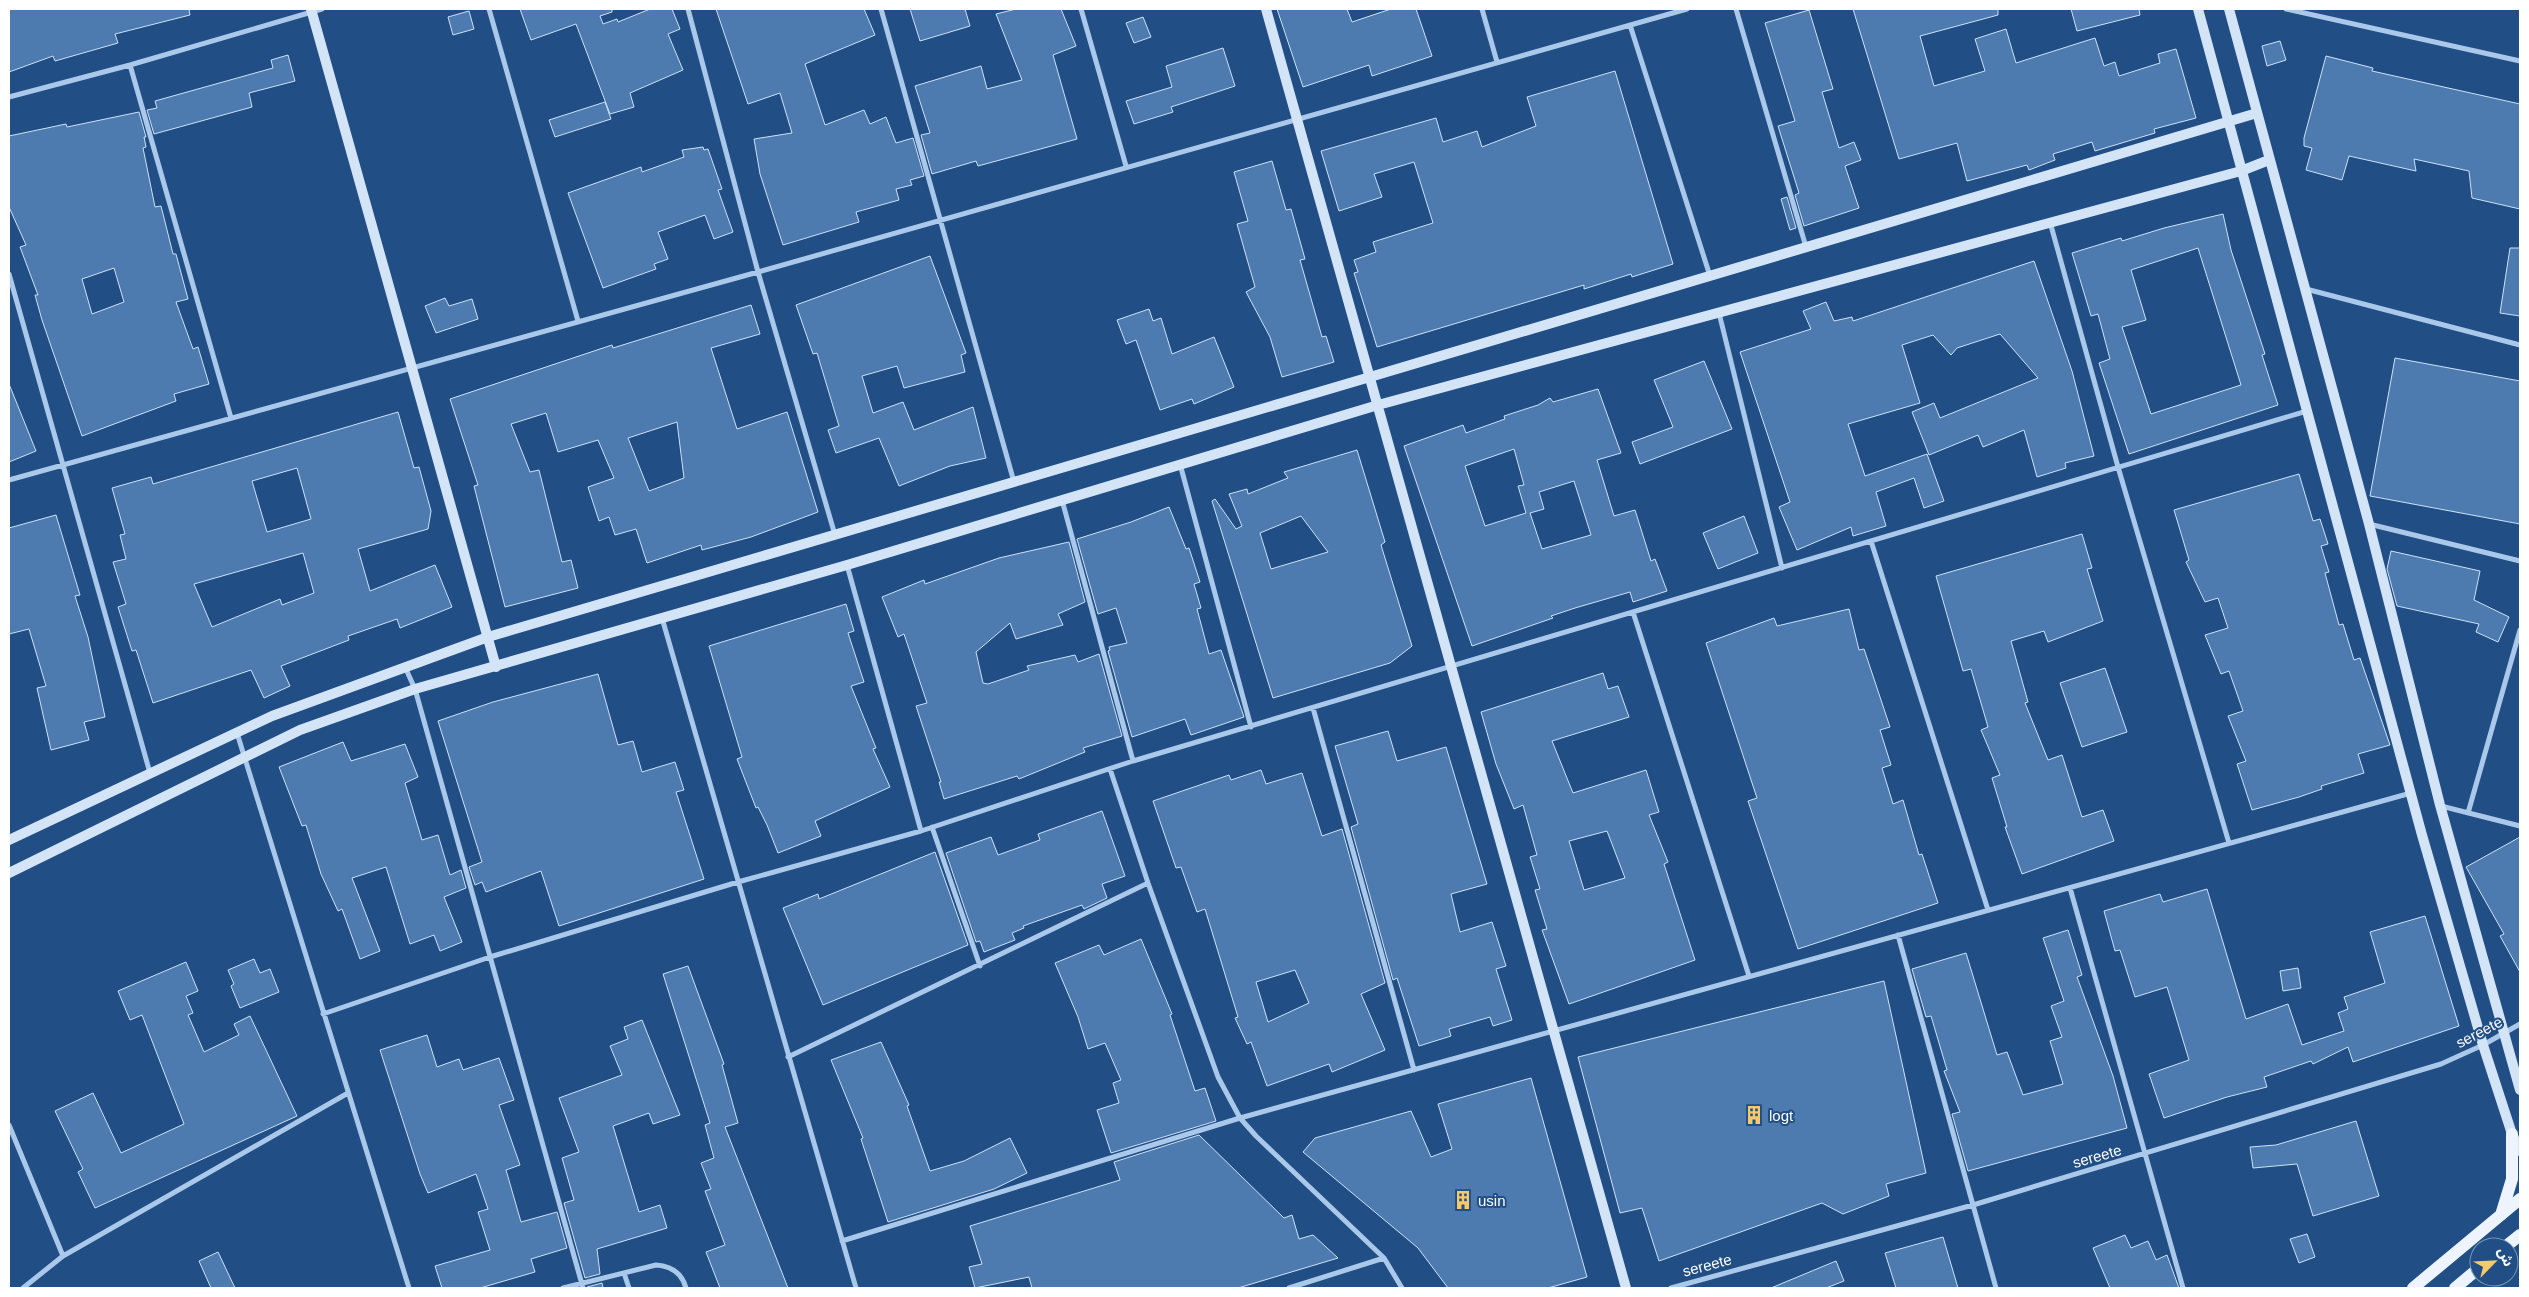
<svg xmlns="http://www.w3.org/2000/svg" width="2529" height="1297" font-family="Helvetica,'Noto Sans Arabic',sans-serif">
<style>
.building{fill:#4d7baf;stroke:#cee1f7;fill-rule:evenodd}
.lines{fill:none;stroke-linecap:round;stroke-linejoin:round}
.street{stroke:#aac8e9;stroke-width:5}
.secondary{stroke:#d4e4f7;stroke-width:10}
.primary{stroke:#edf4fe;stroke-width:12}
.labels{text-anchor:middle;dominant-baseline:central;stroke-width:4;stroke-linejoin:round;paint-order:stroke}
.street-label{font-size:15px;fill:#fff;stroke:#214f85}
.poi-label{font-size:15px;fill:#fff;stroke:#214f85;text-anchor:start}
</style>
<rect width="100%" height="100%" fill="#214f85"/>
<path class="building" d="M9,9H189L190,15L115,34L118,43L55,61L53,56L9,72Z
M520,9H612V12L600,16L603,24L617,19L618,22L650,9H672L680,29L668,34L683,70L630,93L634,107L610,114L576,24L531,40Z
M716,9H864L875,35L805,64L825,125L864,110L870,124L886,117L896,143L913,138L924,176L910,180L912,185L896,189L899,200L856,212L859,222L783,245L760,174L754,139L792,133L780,93L748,104Z
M910,9H965L970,26L920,41Z
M1016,9H1061L1076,46L1053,55L1077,139L978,166L976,161L932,174L921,135L930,133L915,86L981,66L987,89L1022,80L996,14Z
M1277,9H1347L1352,22L1391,9H1416L1432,56L1372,76L1369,65L1303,87Z
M1853,9H1998V15L1920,36L1934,86L1985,71L1975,39L2006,29L2016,63L2095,38L2104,66L2115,62L2119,76L2160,63L2158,54L2176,49L2196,118L2154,129L2155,133L2095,151L2092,142L2053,154L2055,160L2029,170L2027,165L1967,181L1957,143L1899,159Z
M2071,9H2139L2140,15L2077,31Z
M1809,10L1833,89L1822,92L1839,148L1854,142L1861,160L1845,166L1859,208L1804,226L1795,195L1799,193L1778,126L1795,121L1765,23Z
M469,11L474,29L453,35L448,17Z
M1143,17L1151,37L1134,43L1126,23Z
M2280,41L2286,60L2267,66L2262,46Z
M1223,48L1235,86L1171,107L1173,112L1134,124L1126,101L1172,87L1166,66Z
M288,55L295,81L249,93L252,107L154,134L147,110L157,108L155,101L273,68L271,60Z
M2326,56L2373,68L2372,71L2520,104V209L2472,198L2469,171L2414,159L2416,171L2349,156L2342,180L2306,170L2312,148L2304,146V138Z
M1615,71L1673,264L1632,277L1631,274L1584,289V285L1377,347L1354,273L1358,272L1354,260L1376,252L1373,242L1433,223L1414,162L1374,174L1382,197L1339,211L1321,151L1436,118L1443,142L1477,131L1482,147L1536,126L1527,97Z
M605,102L611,119L555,137L549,120Z
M139,112L146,137H144L146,147L143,148L155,207L161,206L173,254H176L188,299L176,302L193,349L198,347L209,384L174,394L176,401L82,436L42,320L35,295H38L20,247L26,245L9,207V136L66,124L67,127ZM114,268L124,302L92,314L82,279Z
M703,147L704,150L708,149L722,189L718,190L733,232L714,239L705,215L658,232L668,259L654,264L656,269L603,288L568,193L641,167L642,172L684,157L682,150Z
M1272,161L1286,210L1291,209L1305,259L1300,260L1322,337L1326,336L1334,362L1282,377L1270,337L1246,292L1255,287L1237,224L1248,221L1234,172Z
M1787,197L1796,228L1790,230L1781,199Z
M2223,214L2231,250L2265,354L2262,355L2278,405L2129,454L2099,363L2110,359L2098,314L2091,316L2072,253L2121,238L2122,241L2164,228ZM2198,248L2241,385L2151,414L2122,327L2146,320L2131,270Z
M2510,248H2520V316L2500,313Z
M930,256L966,353L961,355L965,372L904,388L897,366L862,376L873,413L903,402L914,430L973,407L986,458L950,466L899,486L879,438L836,453L828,430L839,426L817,353L813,354L796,305Z
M2034,261L2072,371L2094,456L2065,463L2066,468L2037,477L2024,430L1983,447L1978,435L1929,455L1912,412L1934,403L1940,418L2038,378L2000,334L1957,348L1951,355L1933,335L1902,345L1920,403L1848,424L1865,476L1927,454L1944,501L1924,508L1914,478L1876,492L1886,526L1853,536L1851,527L1797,550L1779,507L1790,502L1740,352L1811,329L1803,311L1826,302L1834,321L1852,317L1853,321Z
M445,298L449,306L472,299L478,319L436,333L425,306Z
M751,305L760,334L711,348L737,429L787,412L818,512L751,537L702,550L701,545L647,563L636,529L615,535L609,517L599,521L588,487L614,478L598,440L558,452L546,413L511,424L530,472L539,470L562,562L571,560L578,588L505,607L474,486L478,485L450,399L612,345L613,348ZM677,422L684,478L649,491L628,438Z
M1149,309L1153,321L1161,318L1172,354L1214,337L1234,387L1194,404L1192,399L1160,410L1136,340L1126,344L1117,320Z
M2395,358L2520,381V524L2370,496Z
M1704,361L1732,429L1640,464L1632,442L1673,427L1654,380Z
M9,384L36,451L9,462Z
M1598,389L1621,453L1597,460L1614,516L1635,510L1651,561L1655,559L1667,591L1633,602L1630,592L1575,608L1551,616L1553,618L1472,646L1404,446L1463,425L1466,433L1505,419L1504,416L1538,405L1550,398L1553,402ZM1514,449L1524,485L1518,486L1526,513L1485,526L1465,466ZM1574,481L1591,535L1542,549L1530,513L1544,509L1539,492Z
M398,412L414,468L419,467L431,511L428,529L358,549L370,591L435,565L452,607L400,628L397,619L348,636L349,640L281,666L290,686L264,698L251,670L153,703L136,650L132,651L118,607L126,604L113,562L126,559L120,535L125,534L112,488L151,477L153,484ZM297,468L311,519L267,532L252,481ZM303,553L314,593L282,605L280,599L212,627L194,584Z
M1357,450L1385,542L1381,545L1412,646L1390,663L1273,698L1212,501L1215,499L1236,529L1242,526L1229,494L1247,489L1248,494L1288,478L1284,472ZM1301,516L1328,552L1271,569L1260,533Z
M2299,474L2313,521L2320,519L2328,544L2321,546L2329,572L2325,573L2339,625L2343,624L2354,660L2360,658L2390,745L2358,754L2364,773L2321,786L2322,789L2299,797L2252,810L2237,764L2246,761L2228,716L2243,711L2229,671L2221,674L2205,635L2228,628L2218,598L2205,602L2186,562L2189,560L2174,510Z
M1169,507L1186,549L1189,548L1200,582L1194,584L1201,608L1197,609L1209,654L1221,650L1244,717L1191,735L1185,719L1132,737L1108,651L1110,650L1109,647L1127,643L1116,608L1098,614L1077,539L1131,522Z
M56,515L80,595L75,596L88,637L105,717L84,722L89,740L51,750L37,688L46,686L29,629L9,634V528Z
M1744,516L1758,553L1718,569L1703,533Z
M2082,534L2092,568L2087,569L2103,621L2048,642L2044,631L2011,641L2028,702L2025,703L2048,760L2062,755L2082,817L2103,810L2114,841L2022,874L2005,827H2007L1992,778L2000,775L1981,730L1988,727L1971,669L1963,671L1936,576Z
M1069,542L1085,602L1058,614L1063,625L1016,639L1010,623L976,652L983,683L988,684L1029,670L1027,666L1075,655L1078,662L1099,654L1122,736L1083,748L1085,752L1019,779L1017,776L944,799L939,782H941L916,706L927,703L904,634L898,637L882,597L924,580L925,584L999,558Z
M2391,551L2480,571L2474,600L2509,617L2498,642L2476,632L2479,624L2397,606L2387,569Z
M846,604L854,631L848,633L864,682L851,686L876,748L873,749L890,787L815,821L821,836L778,853L767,825L758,807L756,808L737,759L742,757L709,646Z
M1849,609L1859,650L1864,649L1890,727L1880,730L1891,765L1882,768L1893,804L1903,800L1919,855L1922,854L1938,903L1798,949L1748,801L1757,798L1706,643L1774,618L1777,626Z
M2105,668L2127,732L2082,747L2060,683Z
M1603,673L1608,689L1618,686L1629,717L1552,741L1573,793L1646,770L1659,812L1649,815L1668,862L1664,864L1695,960L1569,1004L1542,930L1547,929L1535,890L1540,889L1530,857L1537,855L1523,805L1514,809L1496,764L1481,712ZM1607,831L1625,878L1584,890L1569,841Z
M598,674L618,745L633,741L642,772L675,762L684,790L676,792L704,879L559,926L541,871L486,892L482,882L475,885L469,867L482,862L438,721L493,702Z
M1388,731L1397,761L1446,747L1487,884L1451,894L1460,932L1492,922L1506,966L1496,969L1512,1020L1493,1026L1490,1017L1449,1029L1451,1036L1419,1046L1397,978L1393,980L1351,827L1358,824L1335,746Z
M343,742L351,761L405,744L418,777L405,783L422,840L438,835L450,875L461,870L466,888L444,897L462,942L440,951L434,935L410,944L386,867L352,878L380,951L360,959L342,909L338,911L321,874L306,825L302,826L279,767Z
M1261,770L1266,784L1302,773L1322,836L1342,829L1385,983L1361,994L1385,1050L1332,1072L1329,1064L1267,1086L1251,1042L1247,1044L1235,1018L1238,1017L1205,909L1197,912L1181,867L1176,868L1153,801L1229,775L1231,780ZM1295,970L1309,1003L1268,1022L1256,982Z
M1102,811L1125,876L1102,884L1107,898L1084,909L1082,905L1023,926L1024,928L1012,933L1015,940L984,952L980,941L976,942L946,853L991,837L998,855L1040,840L1038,834Z
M2520,837V972L2500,936L2504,934L2466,867Z
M935,852L968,945L823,1005L783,908L818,894L819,899Z
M2207,889L2246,1019L2288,1004L2302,1045L2344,1031L2338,1013L2348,1009L2344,997L2385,983L2370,932L2425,916L2459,1026L2353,1062L2348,1047L2313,1064L2311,1061L2264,1077L2267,1087L2227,1097L2164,1118L2149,1074L2189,1060L2167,987L2135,997L2120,950L2115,951L2104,911L2160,894L2163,902Z
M2068,930L2082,975L2077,977L2113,1076L2127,1128L1968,1171L1952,1114L1960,1112L1944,1071L1947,1070L1931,1016L1926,1017L1912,969L1966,953L1997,1055L2007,1052L2023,1095L2063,1084L2050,1041L2062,1037L2051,1006L2064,1001L2043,938Z
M1141,939L1172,1014L1170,1015L1195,1091L1205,1088L1216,1121L1111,1153L1097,1110L1119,1103L1113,1083L1121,1080L1105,1043L1088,1049L1078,1017L1055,963L1099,945L1104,955Z
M254,959L260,973L270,969L279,992L240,1008L231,986L234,984L228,970Z
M186,962L198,991L186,996L193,1013L188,1015L204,1052L239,1035L234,1024L250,1016L297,1116L95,1208L78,1172L83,1169L55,1111L93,1093L121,1153L184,1124L142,1015L130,1020L118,991Z
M688,966L724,1064L722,1065L738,1123L725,1127L788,1288H720L706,1252L725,1245L705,1191L711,1189L701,1163L714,1158L705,1125L710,1123L663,974Z
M2298,968L2301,988L2283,991L2280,971Z
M1884,981L1926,1173L1886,1184L1889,1196L1843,1214L1822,1203L1659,1261L1642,1208L1620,1213L1578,1057Z
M642,1020L680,1115L653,1124L649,1113L613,1126L639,1212L660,1205L667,1228L597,1249L600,1274L585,1278L564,1203L574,1200L562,1158L579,1152L559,1098L622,1075L610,1046L628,1039L624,1027Z
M427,1035L437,1067L459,1059L463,1070L499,1058L514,1100L499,1105L520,1165L506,1170L521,1222L557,1212L567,1248L531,1259L535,1272L480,1288H442L435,1266L490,1250L478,1212L488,1209L476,1174L428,1193L420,1174L380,1050Z
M881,1042L909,1105L907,1106L930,1171L964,1161L1010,1138L1027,1173L994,1189L888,1222L861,1139L863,1138L831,1060Z
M1531,1078L1587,1277L1548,1288H1448L1418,1248L1303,1152L1315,1138L1411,1111L1431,1157L1452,1149L1438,1104Z
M2356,1121L2379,1196L2313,1216L2297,1164L2253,1168L2250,1147L2276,1145Z
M1199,1135L1284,1218L1292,1215L1299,1239L1313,1235L1338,1258L1238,1288H1032L1029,1277L975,1288L969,1267L982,1264L970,1226L1120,1180L1114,1162Z
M2307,1234L2315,1257L2299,1263L2290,1239Z
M2125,1235L2131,1248L2148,1241L2156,1260L2167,1255L2179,1288H2110L2093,1248Z
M1943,1237L1958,1288H1896L1885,1253Z
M218,1252L235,1288H211L199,1261Z
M1836,1261L1844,1281L1826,1288H1771Z
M602,1283L603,1288H587V1287Z"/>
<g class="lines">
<path class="street" d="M489,9L578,321
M688,9L758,272L835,535
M881,9L1014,482
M1081,9L1126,166
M1482,9L1497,62
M1736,9L1806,247
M2286,9L2520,61
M1630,25L1710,276
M130,65L231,418
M9,97L130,65L322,9
M2050,222L2118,467L2229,843
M9,274L150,773
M2306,289L2520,345
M1719,313L1782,568
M1180,464L1251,727
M9,480L758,272L1687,9
M1062,500L1133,761
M2369,524L2520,561
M1871,541L1988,910
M847,565L921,831
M1633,612L1749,976
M662,618L856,1288
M405,667L415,689L583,1288
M1313,708L1414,1070
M237,733L409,1288
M1110,769L1148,883L1218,1077L1240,1118L1256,1136L1384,1258L1402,1288
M2441,806L2520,826
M2468,813L2520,630
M932,827L980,966
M2070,888L2183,1288
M1898,935L1996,1288
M323,1014L490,957L738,882L921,831L1133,761L2307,411
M788,1057L1148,883
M9,1125L63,1256
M842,1241L1240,1118L2411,793
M624,1273L629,1288
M23,1288L63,1256L348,1093
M563,1288L656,1265C671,1266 682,1273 686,1288
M1289,1288L1384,1258
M1671,1288L1973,1205L2441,1064L2483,1045L2520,1024"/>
<path class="secondary" d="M311,9L496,667
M1266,9L1626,1288
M2198,9L2422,835L2483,1045L2512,1134L2520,1151
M2229,9L2369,524L2440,805L2520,1090
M9,840L272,716L488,637L1370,377L2257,113
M9,873L300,730L415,689L847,565L1378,405L2241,171L2269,160"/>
<path class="primary" d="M2501,1215L2512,1179V1134
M2505,1247L2520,1235
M2413,1288L2520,1199
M2455,1288L2479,1268"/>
</g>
<defs>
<g id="building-bare" transform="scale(1.5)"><path d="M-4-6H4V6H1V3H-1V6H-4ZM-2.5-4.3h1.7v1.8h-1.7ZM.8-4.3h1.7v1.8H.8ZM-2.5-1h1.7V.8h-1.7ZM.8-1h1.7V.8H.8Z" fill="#f6ca6b" stroke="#214f85" stroke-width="2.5" paint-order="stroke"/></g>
</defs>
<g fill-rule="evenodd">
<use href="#building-bare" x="1754" y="1115"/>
<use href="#building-bare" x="1463" y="1200"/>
</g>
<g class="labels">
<g class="street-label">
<text transform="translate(2479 1032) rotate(-28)">sereete</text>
<text transform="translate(2097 1156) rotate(-16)">sereete</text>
<text transform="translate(1707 1265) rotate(-15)">sereete</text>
</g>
<g class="poi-label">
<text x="1769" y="1115">logt</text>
<text x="1478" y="1200">usin</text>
</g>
</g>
<rect width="2529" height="1297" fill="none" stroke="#ffffff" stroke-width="20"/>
<g transform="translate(2494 1262) rotate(66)"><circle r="24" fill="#214f85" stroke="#7a95b6"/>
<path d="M0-4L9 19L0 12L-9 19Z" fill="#f6ca6b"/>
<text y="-8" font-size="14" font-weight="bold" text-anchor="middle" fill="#ffffff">ش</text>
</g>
</svg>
